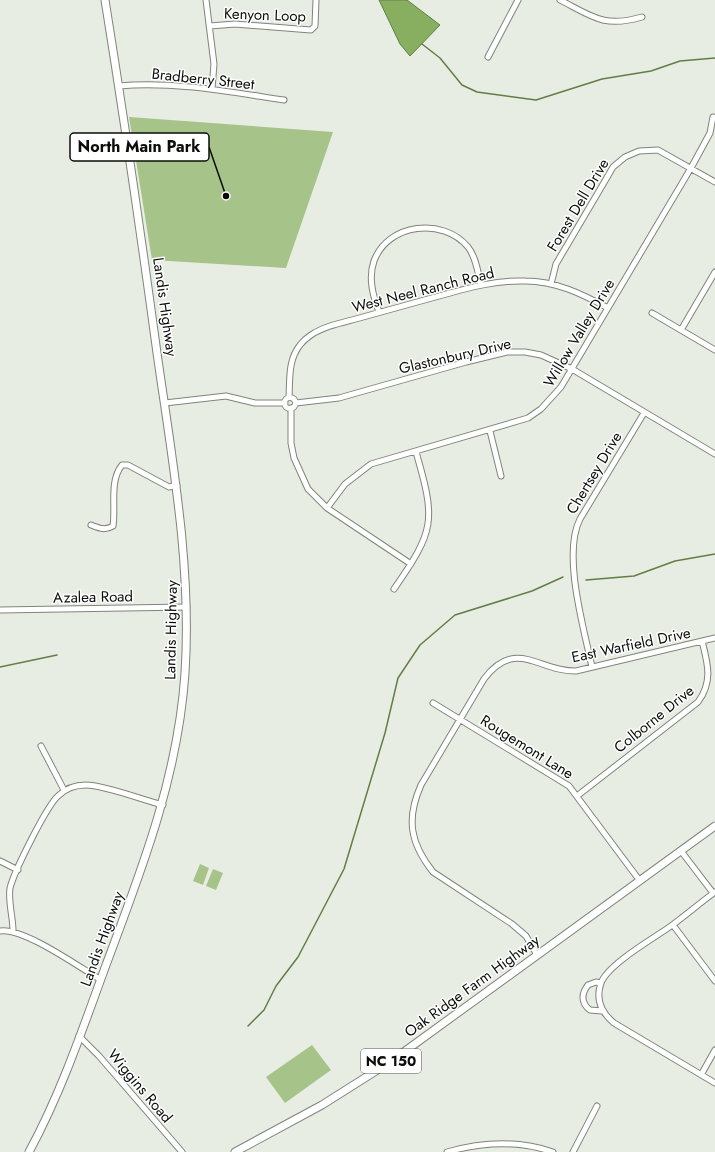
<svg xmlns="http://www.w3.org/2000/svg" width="715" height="1152" font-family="Jost,sans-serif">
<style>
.green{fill:#a6c38a}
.water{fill:#88af5f;stroke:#627e46}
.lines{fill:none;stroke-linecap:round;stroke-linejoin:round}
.stream{stroke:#627e46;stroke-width:1.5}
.minor-casing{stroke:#7f857b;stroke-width:7}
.major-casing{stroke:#7f857b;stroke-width:9}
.minor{stroke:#fff;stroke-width:5}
.major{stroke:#fff;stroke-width:7}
.labels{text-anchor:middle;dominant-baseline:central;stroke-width:3;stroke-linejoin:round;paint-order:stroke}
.shield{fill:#fff;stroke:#545654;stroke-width:1}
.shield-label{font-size:14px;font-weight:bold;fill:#0b0d0a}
.street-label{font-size:15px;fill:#0b0d0a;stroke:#fff}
.leader{fill:none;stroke:#0b0d0a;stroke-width:1.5}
.callout-dot{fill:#0b0d0a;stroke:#fff;stroke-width:1.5}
.callout{fill:#fff;stroke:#0b0d0a;stroke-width:1.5}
.callout-label{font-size:16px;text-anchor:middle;font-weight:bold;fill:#0b0d0a}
</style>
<rect width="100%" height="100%" fill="#e7ede2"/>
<path class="green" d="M129,117L333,132L286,268L152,260Z
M200,864L209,868L203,885L193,881Z
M213,869L223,873L216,890L206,886Z
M312,1045L331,1070L285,1103L266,1077Z"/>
<path class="water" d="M379,0H407L440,25L410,56L400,44Z"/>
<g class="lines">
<path class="stream" d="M422,44L440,58L462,85L477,92L536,100L602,79L651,71L680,61L715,58
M586,580L634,576L675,561L715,554
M0,667L57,655
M248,1026L264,1010L276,986L298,957L344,869L385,733L398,678L420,645L455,615L532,591L563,577"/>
<g class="minor-casing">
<path id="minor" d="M206,0L214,64L212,89
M560,0C593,17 604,28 642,17
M210,26L235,24L311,30L315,26L316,0
M488,57L518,0
M119,86C174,81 230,92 284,100
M551,284L556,264L602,186L613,167L625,157L639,151L658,150L715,182
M379,312C373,296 368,278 374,261C388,223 443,217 468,247C476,257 478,273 481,285
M652,313L715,350
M681,330L715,272
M289,397C290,379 288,360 300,345C303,341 308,337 311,335C326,325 346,322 363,317C388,310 414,303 439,296C468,288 495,280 525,281C556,281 582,294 608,308
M284.5 403a5.5 5.5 0 1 1 11 0a5.5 5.5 0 1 1-11 0Z
M165,403L226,396L255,403H285
M296,403L339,398L466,362L507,352H525L541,355L572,369L715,454
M291,408V443L294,458L308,489L327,508L411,564
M490,431L501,476
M327,508L345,484L371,464L528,418L541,409L561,387L691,168L710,133L713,117
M91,525C99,528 105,531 113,526C116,507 109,481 122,465H128L169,487L177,485
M394,589C435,530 436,521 416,452
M0,610L187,607
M592,667C584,629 562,554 580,519L644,413
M433,703L569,786L640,881
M41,746L64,790
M577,796L698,702C713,682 708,664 702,641
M681,851L713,893
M0,861L18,870
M715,892C700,903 686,915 671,926C654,938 608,964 601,983C595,1000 602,1013 614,1023L715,1083
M673,925L715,981
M0,931C23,927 79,967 101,980
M13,931C13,917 8,902 10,888C14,872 46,807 58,796C65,789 75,785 86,785C104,785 143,800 163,805
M537,955L526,936L512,924L433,872C410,843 406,819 421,785L484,679C516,637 539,672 576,671L715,638
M601,983L596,982L588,985C581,994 581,1003 590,1010L602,1011
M79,1036L99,1056L182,1152
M701,1075L715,1050
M447,1152C482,1142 518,1140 553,1152
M573,1152L597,1106"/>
</g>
<g class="major-casing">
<path id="major" d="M29,1152C61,1093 83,1028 106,965C142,869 178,777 185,673C192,566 172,459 157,353C141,235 124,118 105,0
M235,1152L322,1105L390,1062L715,826"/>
</g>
<use href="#minor" class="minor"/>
<use href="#major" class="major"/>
</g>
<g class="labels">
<rect class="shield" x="361" y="1049" width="60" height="24" rx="3"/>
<g class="shield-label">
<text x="391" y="1061">NC 150</text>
</g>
<g class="street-label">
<text transform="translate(265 15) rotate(2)">Kenyon Loop</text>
<text transform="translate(203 79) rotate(6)">Bradberry Street</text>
<text transform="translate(578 205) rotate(-59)">Forest Dell Drive</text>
<text transform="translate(423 290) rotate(-14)">West Neel Ranch Road</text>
<text transform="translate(165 307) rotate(82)">Landis Highway</text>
<text transform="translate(579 333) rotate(-59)">Willow Valley Drive</text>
<text transform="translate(455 356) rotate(-13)">Glastonbury Drive</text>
<text transform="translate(594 473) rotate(-59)">Chertsey Drive</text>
<text transform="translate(93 597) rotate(-1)">Azalea Road</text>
<text transform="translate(171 630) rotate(-89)">Landis Highway</text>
<text transform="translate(631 645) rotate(-12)">East Warfield Drive</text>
<text transform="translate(654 719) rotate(-39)">Colborne Drive</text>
<text transform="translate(527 747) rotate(32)">Rougemont Lane</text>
<text transform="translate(102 939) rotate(-70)">Landis Highway</text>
<text transform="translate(472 986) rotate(-36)">Oak Ridge Farm Highway</text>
<text transform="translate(140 1086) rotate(50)">Wiggins Road</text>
</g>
</g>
<path class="leader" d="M226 196L209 147"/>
<circle class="callout-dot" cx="226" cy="196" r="4"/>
<rect class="callout" x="70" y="133" width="139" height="28" rx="4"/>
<g class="callout-label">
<text x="139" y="152">North Main Park</text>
</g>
</svg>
